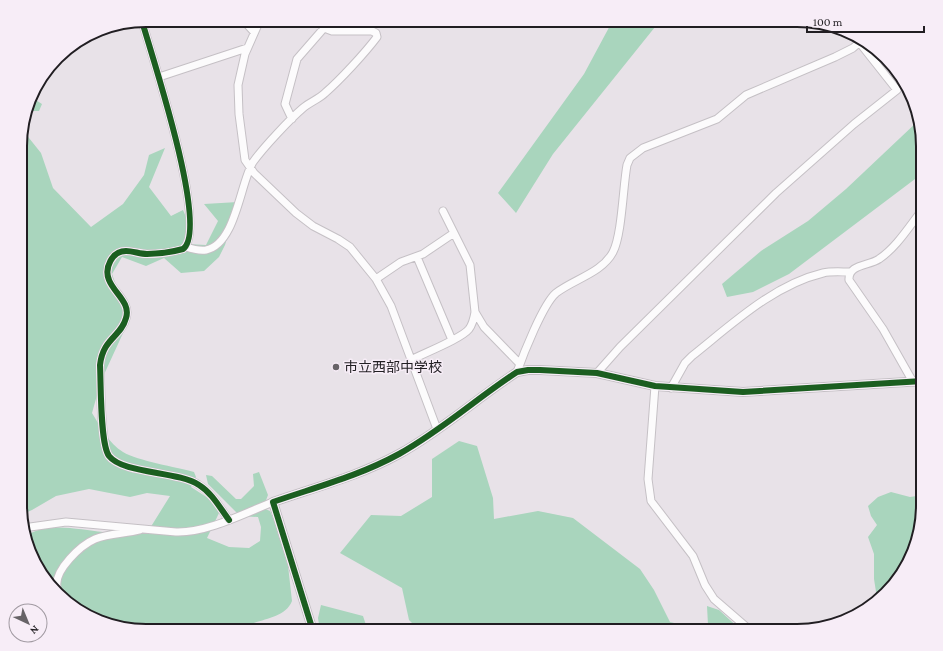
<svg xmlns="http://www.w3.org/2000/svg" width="943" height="651" font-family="'Crimson Pro','Noto Sans JP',serif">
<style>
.forest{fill:#a9d5bd}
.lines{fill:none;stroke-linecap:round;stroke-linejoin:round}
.minor-casing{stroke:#c5c0c5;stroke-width:9}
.tertiary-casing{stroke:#c5c0c5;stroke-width:10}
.minor{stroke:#fcfbfc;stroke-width:7}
.tertiary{stroke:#fcfbfc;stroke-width:8}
.cycleway-casing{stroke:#f7edf7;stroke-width:8}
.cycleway{stroke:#1b5e20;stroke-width:6}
.poi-dot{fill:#676367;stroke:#f7edf7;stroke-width:1.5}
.labels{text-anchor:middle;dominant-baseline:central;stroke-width:3;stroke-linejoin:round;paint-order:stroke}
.poi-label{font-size:14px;fill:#211e22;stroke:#f7edf7;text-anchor:start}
.rim{fill:none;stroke:#211e22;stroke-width:2}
</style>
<rect width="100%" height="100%" fill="#e8e2e8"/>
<path class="forest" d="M613,20H657L655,27L553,154L516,213L498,193L584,74Z
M31,97L42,104L39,111H27Z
M918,121L923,138V173L789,274L753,292L727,297L722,284L761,251L808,221L846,189Z
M21,131L25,133L41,153L53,188L91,227L123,204L144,175L149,155L165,148L149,187L171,216L183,210L189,224L186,244L206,245L218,221L204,204L238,202L225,245L219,257L204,271L181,273L164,258L146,266L122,257L112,274L123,305L124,331L101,381L92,413C100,426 109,444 123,452C138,461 176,467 194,472L196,477L191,487L211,500L219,513L207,538L229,547L249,548L260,541L261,527L258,517L240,516L208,484L206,475L212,476L236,499H241L254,486L253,474L259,472L268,495L263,508L270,511L286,548L292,601C286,616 268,618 254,623L255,631H138L106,624L70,605L37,568L26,536C47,521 80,530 103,532C118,532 132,533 147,533L170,496L147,493L130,497L89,489L56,496L32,510L21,515Z
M459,441L477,446L493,498L494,519L538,511L573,518L640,569L654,590L670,622L699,629L708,625L707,606L719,610L742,631H420L409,620L402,588L340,553L371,515L401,516L432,497V459Z
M891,492L910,497L923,495V513L916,545L897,581L877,598L874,579V554L868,537L877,525L871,516L868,506L878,497Z
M321,605L363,616L368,631H320L318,618Z"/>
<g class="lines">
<g class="minor-casing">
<path id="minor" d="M243,20L254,32
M260,20L245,54L238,85L239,114L245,160L254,173L296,213L313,226L338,239L350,247L376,279L391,306L437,429
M142,21C151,54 210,229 183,249C172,252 158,254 147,254C140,254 133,251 126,251C112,251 104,268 109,280C114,293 131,303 126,318C121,337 103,338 100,365C101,383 100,444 109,456C123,474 178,471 199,485C212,493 220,508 229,520
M159,77L247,48
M292,119L285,104L297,59L324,28
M186,247C192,249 199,251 206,250C236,244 240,183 253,162C263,148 290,119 303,108C310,102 319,99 325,93C340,80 365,53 377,37L376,33L372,31H332L324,28L316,20
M417,257L452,340
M376,279L401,262L423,254L454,233
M475,312L484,327L520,364
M411,360C424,353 461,339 469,329C472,325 474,318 475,312L470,265L443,211
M517,372C523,355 543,304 556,293C574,279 602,273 613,252C622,235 623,186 627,165L630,158L643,148L717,119L746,95L835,57L853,48L862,40
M597,373L620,347L776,193L854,124L897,90L859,42
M913,382L883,329L849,280C848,264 869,266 879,259C897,247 910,225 923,209
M655,386L648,479L651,501L693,556L705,585L714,599L751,631
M671,388L685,363L692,356C731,325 773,285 823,273C831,271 841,272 850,272
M23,528L66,522L176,532C207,533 245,513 273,502
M72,606C67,601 58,594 57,587C54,570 81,545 95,539C109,533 126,534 140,530"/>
</g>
<g class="tertiary-casing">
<path id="tertiary" d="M313,631L273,502C316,487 359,476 399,454C441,431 477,398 517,372L528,370H540L597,373L655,386L743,392L923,381"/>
</g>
<use href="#minor" class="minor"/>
<use href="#tertiary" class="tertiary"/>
<g class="cycleway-casing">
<path id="cycleway" d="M142,21C151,54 210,229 183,249C172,252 158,254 147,254C140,254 133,251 126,251C112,251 104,268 109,280C114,293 131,303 126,318C121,337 103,338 100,365C101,383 100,444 109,456C123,474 178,471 199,485C212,493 220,508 229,520
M313,631L273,502C316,487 359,476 399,454C441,431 477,398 517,372L528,370H540L597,373L655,386L743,392L923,381"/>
</g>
<use href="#cycleway" class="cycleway"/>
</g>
<circle class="poi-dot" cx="336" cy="367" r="4"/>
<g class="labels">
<g class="poi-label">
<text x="344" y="367">市立西部中学校</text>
</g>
</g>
<path d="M0 0H943V651H0ZM146 27H797A119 119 0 0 1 916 146V505A119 119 0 0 1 797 624H146A119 119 0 0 1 27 505V146A119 119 0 0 1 146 27Z" fill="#f7edf7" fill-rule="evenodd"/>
<path class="rim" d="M146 27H797A119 119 0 0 1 916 146V505A119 119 0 0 1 797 624H146A119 119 0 0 1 27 505V146A119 119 0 0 1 146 27Z"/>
<g transform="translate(28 623) rotate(136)"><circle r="19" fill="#f7edf7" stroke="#a19aa2"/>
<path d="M0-3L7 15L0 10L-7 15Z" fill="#676367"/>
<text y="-6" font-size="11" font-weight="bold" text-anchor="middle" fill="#211e22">N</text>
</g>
<path d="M807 26v6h117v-6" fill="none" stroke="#211e22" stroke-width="2"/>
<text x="813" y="26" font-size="12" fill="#211e22" stroke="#f7edf7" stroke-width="3" paint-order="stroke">100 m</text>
</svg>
